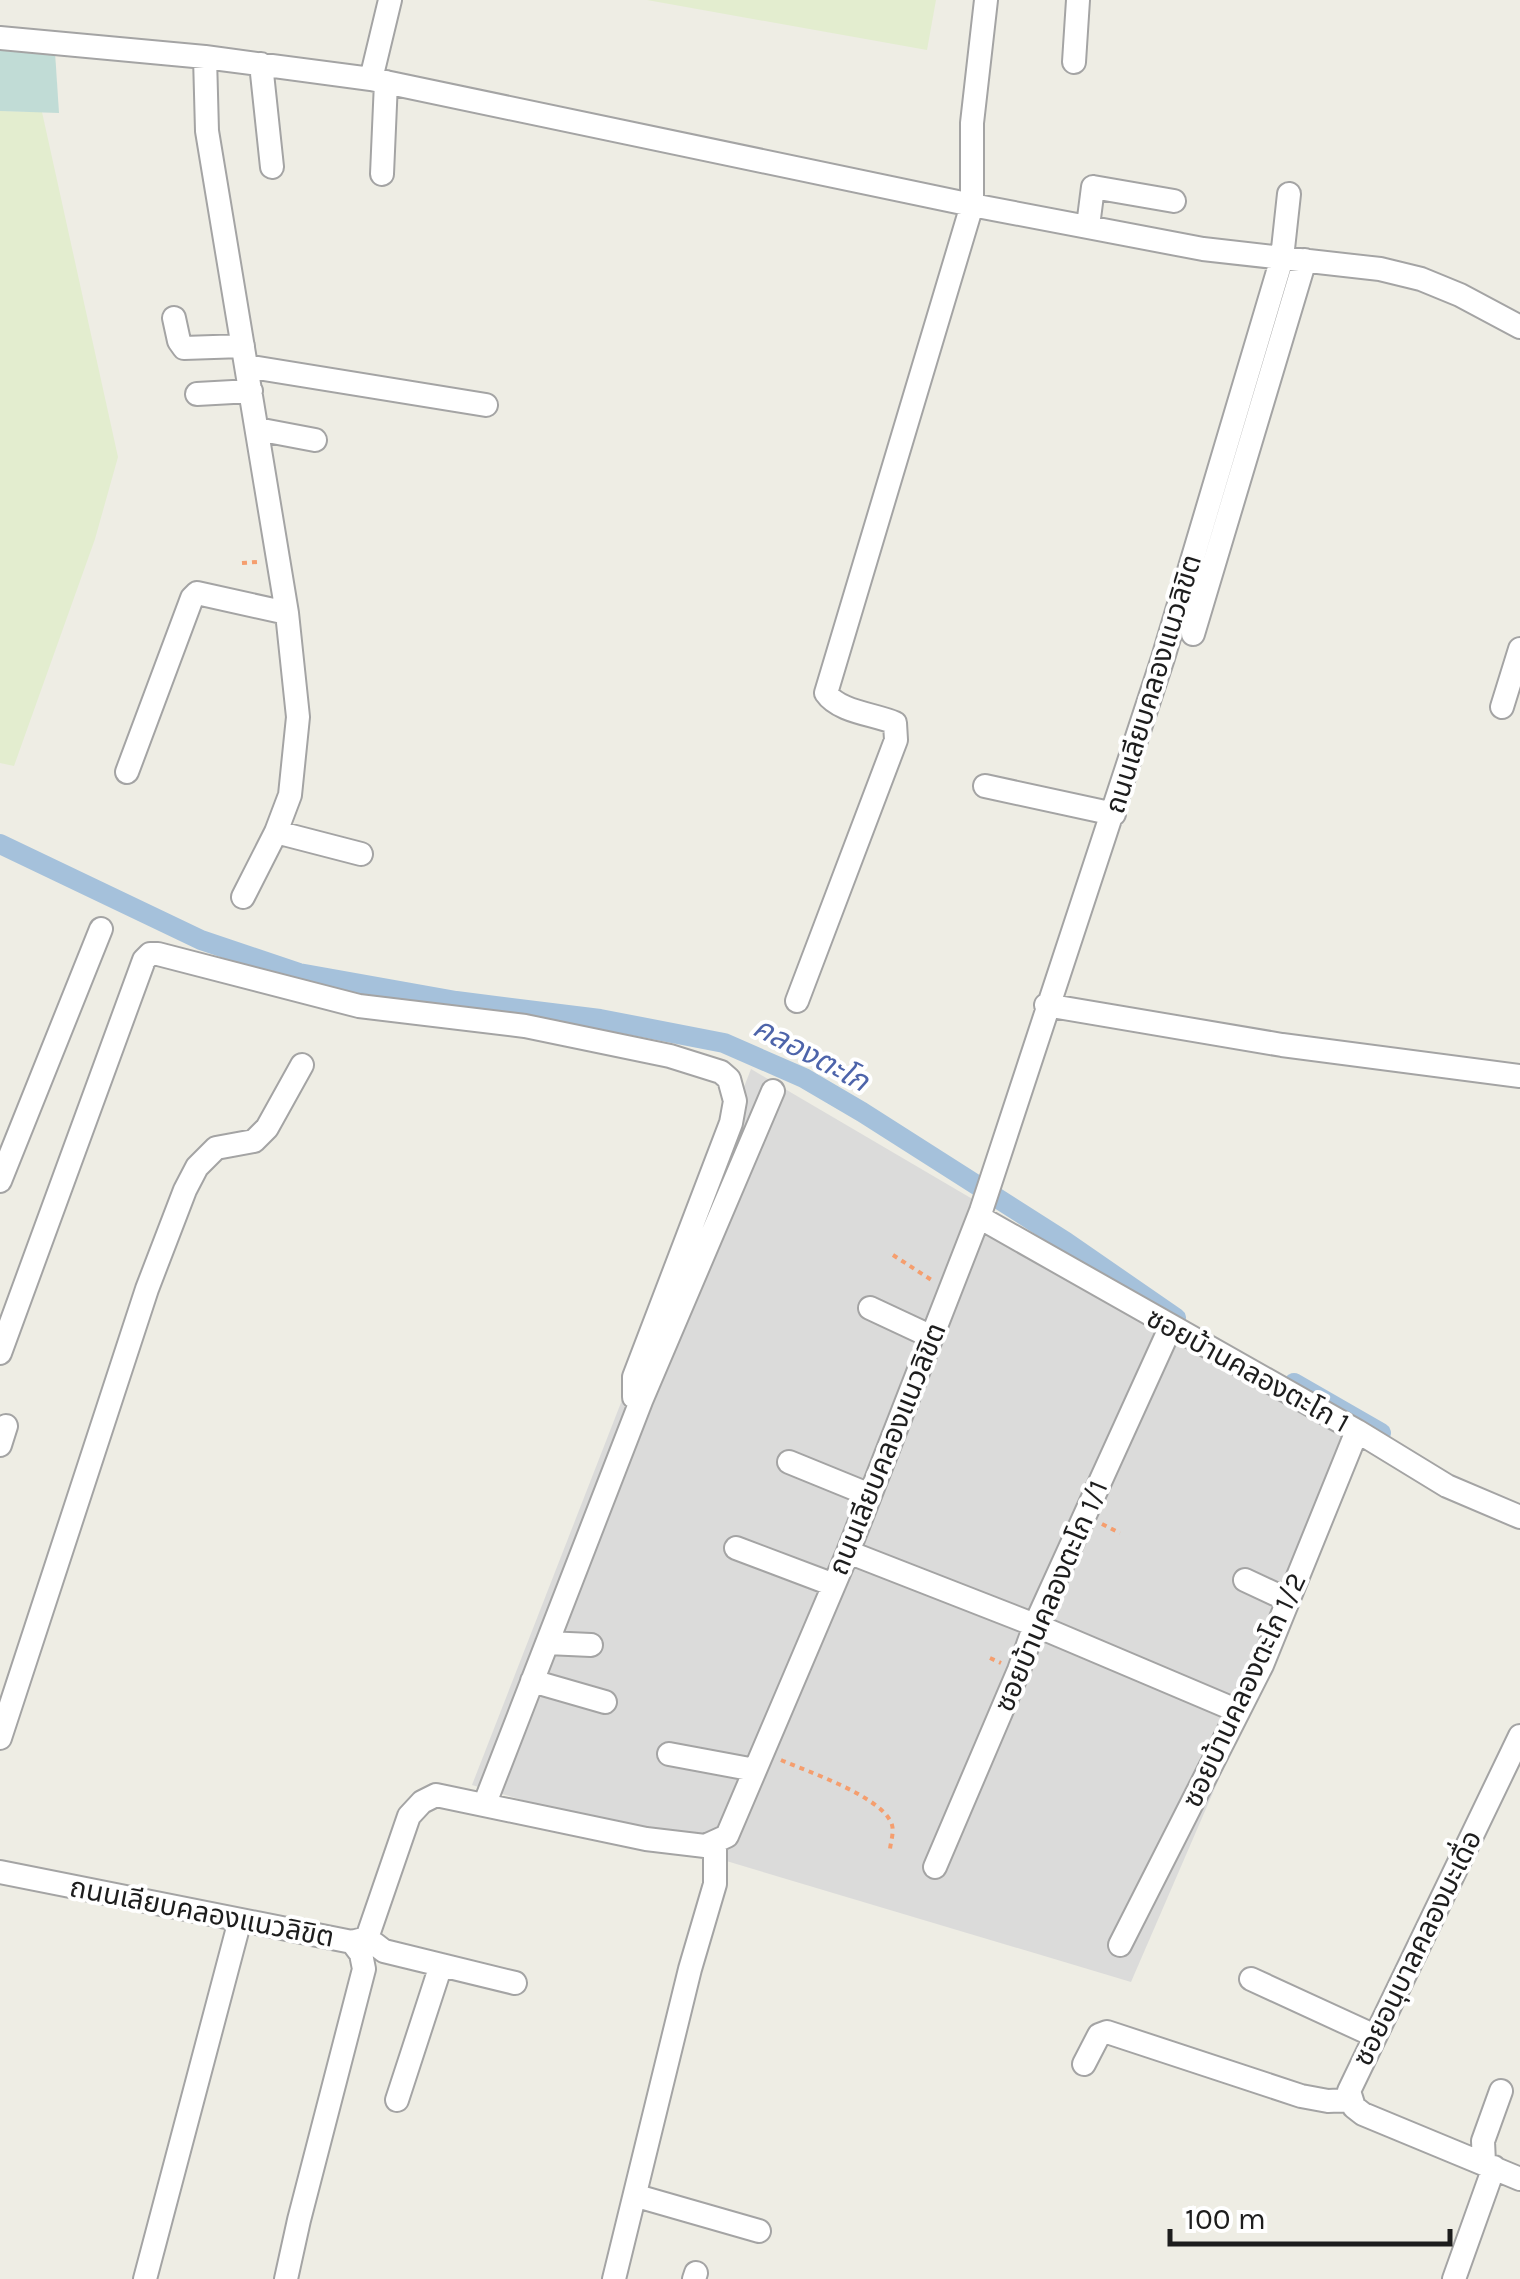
<svg xmlns="http://www.w3.org/2000/svg" width="1520" height="2279" font-family="Karla,'Noto Sans Thai',sans-serif">
<style>
.residential{fill:#dbdbda}
.farmland{fill:#e3edcf}
.wetland{fill:#c1dcd6}
.lines{fill:none;stroke-linecap:round;stroke-linejoin:round}
.canal{stroke:#a5c1db;stroke-width:20}
.minor-casing{stroke:#a4a4a4;stroke-width:26}
.path{stroke:#f59e6e;stroke-width:4;stroke-dasharray:5 5;stroke-linecap:butt}
.minor{stroke:#fff;stroke-width:22}
.labels{text-anchor:middle;dominant-baseline:central;stroke-width:8;stroke-linejoin:round;paint-order:stroke}
.street-label{font-size:28px;fill:#1d1d1d;stroke:#fff}
.water-label{font-size:30px;font-style:italic;fill:#4d64aa;stroke:#fff}
</style>
<rect width="100%" height="100%" fill="#eeede4"/>
<path class="residential" d="M751,1069L1369,1432L1131,1982L472,1785Z"/>
<path class="farmland" d="M647,0H936L927,50Z
M0,111L42,112L118,457L95,539L14,766L0,763Z"/>
<path class="wetland" d="M0,47L55,52L59,113L0,111Z"/>
<g class="lines">
<path class="canal" d="M0,844L201,940L299,973L456,1001L600,1019L724,1043L804,1078L862,1112L1066,1242L1176,1318
M1294,1383L1381,1433"/>
<g class="minor-casing">
<path id="minor" d="M0,38L205,57L371,79L972,205L1203,249L1380,269L1421,279L1460,295L1520,327
M205,57L207,131L287,613L298,717L290,795L276,832L243,897
M1074,62L1078,0
M261,64L272,167
M371,79L390,0
M382,174L386,82
M1088,226L1093,187L1174,201
M174,318L179,341L184,348L243,346
M246,366L486,405
M197,394L251,391
M257,429L315,440
M1193,634L1305,260
M1502,707L1520,649
M127,772L192,598L197,593L287,613
M985,786L1114,814
M276,832L361,854
M797,1001L896,740L895,723C874,714 839,712 826,693L972,205V123L986,0
M1046,1005L1282,1045L1520,1076
M0,1181L101,929
M979,1217L1357,1431L1447,1486L1520,1517
M870,1308L932,1337
M0,1353L144,960L150,954H158L359,1006L525,1026L670,1056L721,1072L729,1079L735,1101L731,1123L634,1377V1397L641,1401
M0,1445L6,1426
M789,1462L870,1495
M736,1548L834,1585
M848,1552L1035,1625L1238,1711
M1245,1580L1288,1600
M547,1643L591,1645
M532,1681L605,1702
M1520,1736L1349,2091L1354,2107L1363,2114L1520,2179
M0,1738L147,1289L185,1190L197,1167L216,1148L254,1141L267,1128L302,1065
M669,1754L755,1770
M485,1803L641,1401L773,1091
M935,1867L1019,1670L1035,1625L1171,1326
M0,1872L352,1942L367,1938L409,1816L422,1802L436,1795L646,1839L705,1846L727,1836L848,1552L981,1211L1163,658L1282,258L1289,194
M367,1938L384,1951L515,1983
M1120,1945L1262,1665L1357,1431
M1251,1979L1375,2036
M1084,2064L1099,2035L1107,2032L1301,2096L1328,2101L1350,2100
M397,2100L441,1965
M1484,2163L1483,2141L1501,2091
M637,2196L759,2231
M145,2279L240,1920
M286,2279L299,2220L364,1969L361,1954L352,1942
M614,2279L690,1969L715,1884V1844
M694,2279L696,2273
M1454,2279L1494,2167"/>
</g>
<path class="path" d="M242,563L257,562
M893,1255L933,1281
M1102,1524L1120,1533
M990,1658L1001,1663
M781,1760C806,1771 884,1797 892,1825C894,1832 891,1841 890,1849"/>
<use href="#minor" class="minor"/>
</g>
<g class="labels">
<g class="street-label">
<text transform="translate(1153 684) rotate(-73)">ถนนเลียบคลองแนวลิขิต</text>
<text transform="translate(1248 1370) rotate(29)">ซอยบ้านคลองตะโก 1</text>
<text transform="translate(887 1449) rotate(-68)">ถนนเลียบคลองแนวลิขิต</text>
<text transform="translate(1051 1596) rotate(-67)">ซอยบ้านคลองตะโก 1/1</text>
<text transform="translate(1244 1690) rotate(-65)">ซอยบ้านคลองตะโก 1/2</text>
<text transform="translate(202 1912) rotate(11)">ถนนเลียบคลองแนวลิขิต</text>
<text transform="translate(1417 1948) rotate(-64)">ซอยอนุบาลคลองมะเดื่อ</text>
</g>
<g class="water-label">
<text transform="translate(811 1054) rotate(28)">คลองตะโก</text>
</g>
</g>
<path d="M1170 2229v15h280v-15" fill="none" stroke="#1d1d1d" stroke-width="5"/>
<text x="1185" y="2229" font-size="30" fill="#1d1d1d" stroke="#ffffff" stroke-width="8" paint-order="stroke">100 m</text>
</svg>
